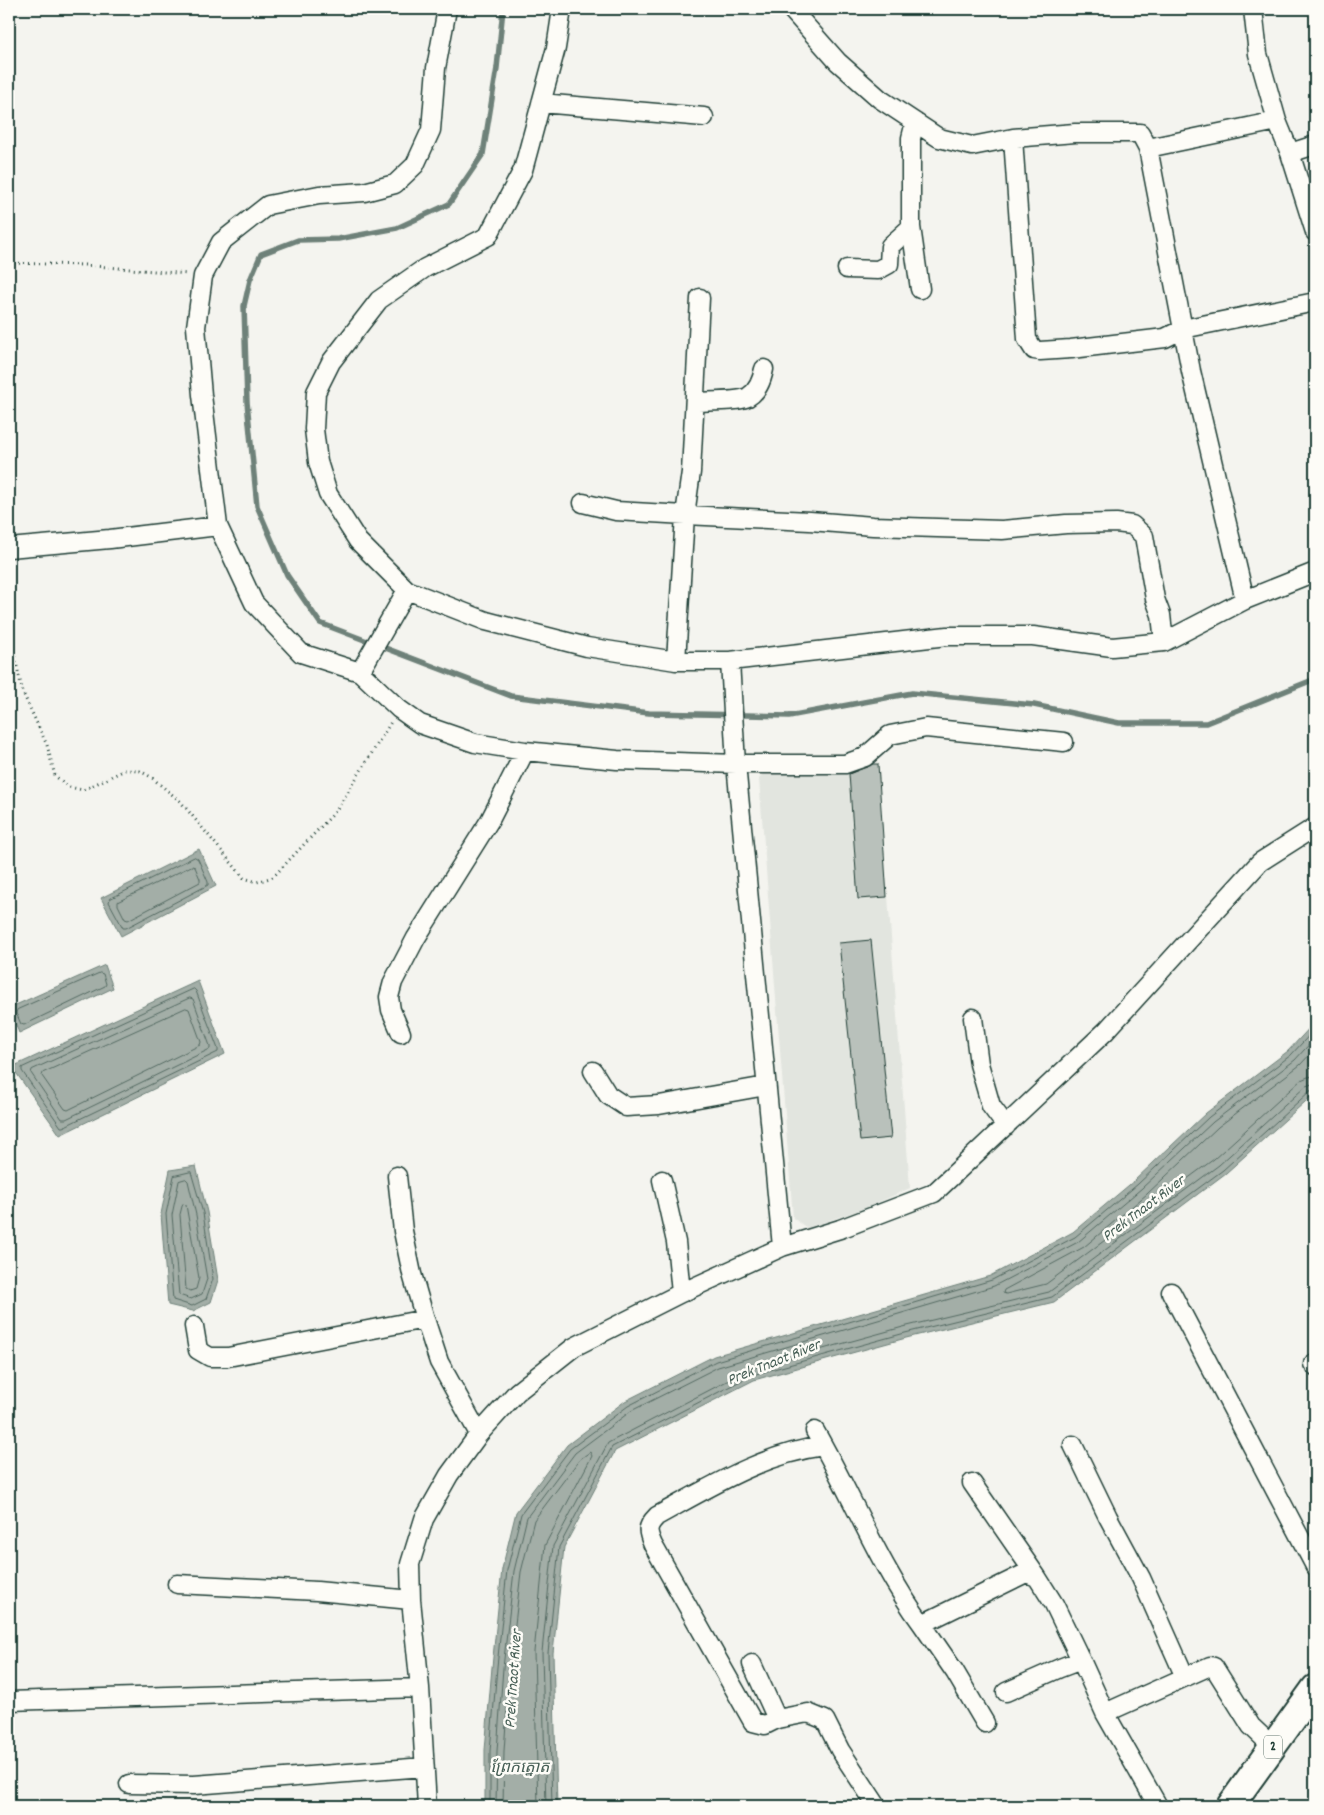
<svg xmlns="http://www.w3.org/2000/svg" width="1324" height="1815" font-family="Dekko,'Noto Sans Khmer',sans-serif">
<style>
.built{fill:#e2e5df}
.water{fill:#a3aea7;stroke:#6e8179}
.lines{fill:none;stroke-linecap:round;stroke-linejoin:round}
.shore{stroke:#546a62;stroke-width:1}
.stream{stroke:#6e8179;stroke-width:5.5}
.building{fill:#b9c1bb;stroke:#1f3d34}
.minor-casing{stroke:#1f3d34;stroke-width:21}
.highway-casing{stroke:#1f3d34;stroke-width:30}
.path{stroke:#1f3d34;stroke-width:3;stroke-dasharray:1 4;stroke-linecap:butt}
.minor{stroke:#fdfcf7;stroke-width:18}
.highway{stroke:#fdfcf7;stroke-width:26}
.labels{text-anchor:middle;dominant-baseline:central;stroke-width:5;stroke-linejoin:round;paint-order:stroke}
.shield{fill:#fdfcf7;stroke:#62766e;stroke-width:1}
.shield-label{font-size:14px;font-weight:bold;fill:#1f3d34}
.water-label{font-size:16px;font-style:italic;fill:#475f56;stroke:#fdfcf7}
</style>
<rect width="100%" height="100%" fill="#f4f4ef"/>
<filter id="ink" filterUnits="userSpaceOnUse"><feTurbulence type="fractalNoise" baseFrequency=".02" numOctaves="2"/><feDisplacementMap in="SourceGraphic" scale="10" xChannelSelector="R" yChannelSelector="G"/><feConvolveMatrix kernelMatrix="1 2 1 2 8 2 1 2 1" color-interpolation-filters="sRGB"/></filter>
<g filter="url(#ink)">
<path class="built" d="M878,764L910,1188L866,1208L807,1228L793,1218L759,779L766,770Z"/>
<path class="water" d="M199,849L216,886L121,936L101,898Z
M105,965L113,988L19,1033L9,1008Z
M198,981L225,1054L60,1135L12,1067Z
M1315,1022V1093L1226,1173L1054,1302L906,1338L754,1380L615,1451L564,1547L553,1653L557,1806H485V1750L492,1667L502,1569L516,1512L567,1445L625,1401L714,1356L990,1276L1073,1232L1135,1180L1206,1113L1288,1051Z
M196,1166L207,1212L218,1280L211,1302L193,1311L168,1305L161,1214L170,1170Z"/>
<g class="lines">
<path class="shore" d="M195,857L198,859L208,882V885L126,928H123L109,902L110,899Z
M192,866L195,867L200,879V882L128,920L125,919L118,905V902Z
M100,973L103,974L106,984L105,986L24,1025L21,1024L16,1013L17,1010Z
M194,989L196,991L218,1049V1052L63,1127H61L22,1071V1068Z
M190,998L193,999L210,1046V1049L66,1119H62L31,1073L32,1070Z
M186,1008L189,1009L201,1042L200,1045L68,1110L65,1109L42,1076L43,1073Z
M1315,1049L1300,1065L1218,1127L1147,1194L1084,1247L1004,1290L1003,1293L1006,1294L1046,1284L1214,1159L1301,1080L1308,1077L1315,1076
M191,1172L203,1213L213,1279L206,1299L192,1306L173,1300L166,1214L174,1176Z
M186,1179L188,1181L196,1215L207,1279L202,1294L191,1299L179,1295L172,1215L179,1181Z
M183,1204L186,1205L199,1278L196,1289L190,1291L186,1289L180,1215Z
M490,1806V1751L497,1667L507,1570L521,1514L570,1449L628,1406L716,1361L992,1280L1075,1237L1138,1184L1209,1117L1291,1055L1315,1029
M496,1806L497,1751L503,1668L514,1571L527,1517L575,1453L631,1411L718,1367L994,1286L1078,1242L1142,1188L1213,1122L1295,1060L1315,1038
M503,1806L504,1751L510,1668L521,1572L534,1520L580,1459L590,1452L592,1456L545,1545L534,1652L538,1806
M546,1806L542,1652L553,1546L608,1443L750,1369L903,1327L1049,1292L1219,1165L1306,1086L1315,1083
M552,1806L548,1653L559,1547L612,1447L752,1375L905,1333L1052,1297L1223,1170L1310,1091L1315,1090"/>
<path class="stream" d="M503,9L497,68L483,154L449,204L397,228L338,239L298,240L261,254L250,280L244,306L247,402L257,506L287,575L320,623L511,696L649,713L789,716L912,693L1034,705L1119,723H1206L1315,679"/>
</g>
<path class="building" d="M873,764H878L887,897L858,899L849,774Z
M871,940L891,1138L860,1141L839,943Z"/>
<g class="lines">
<g class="minor-casing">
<path id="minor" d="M447,9L436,68L431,130L415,165L395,184L364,192L319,195L268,205L221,242L203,276L196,327L202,395L218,526L254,603L301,653L360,672L399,709L420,724L475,743L525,751L617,760L736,764H845L865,757L890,735L926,728L1064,742
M562,9L556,48L523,170L488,236L425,268L379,300L331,362L316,392L314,429L318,462L328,494L358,541L407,590L486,621L587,647L676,661H730L947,636H1033L1112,647L1164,642L1245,600L1315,572
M791,9L838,62L880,99L939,138L972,146L1013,138L1075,133H1140L1148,148L1277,121L1258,54L1253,9
M541,103L704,117
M1277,121L1290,153L1315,232
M1013,138L1027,339L1034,350L1040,351L1071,349L1165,338L1183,329L1315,302
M1148,148L1191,371L1245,600
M1290,153L1315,145
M911,227L920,289
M847,269L878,270L889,264L890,246L911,227V138L915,122
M695,402C707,401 738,402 748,397C758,391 762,380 764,369
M583,503L616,511L685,515L810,521L873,526L1002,530L1066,524L1116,523L1132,525L1144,536L1155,599L1161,615L1164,642
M9,548L110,539L218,526
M676,661L685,515L691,472L700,298
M360,672L407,590
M973,1018L979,1064L991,1106L1006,1126
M401,1033L391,1010L389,997L393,982L416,938L490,820L525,751
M593,1071L608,1095L626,1107L659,1105L766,1086
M397,1176L403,1231L412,1274L425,1319L439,1362L479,1434
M662,1180L676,1242L681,1293
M782,1247L840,1229L934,1193L1106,1031L1260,862L1315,827
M1171,1292L1315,1566
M194,1326L198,1350L210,1357H228L425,1319
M1313,1364L1315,1366
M815,1431C852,1495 878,1564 922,1624L1026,1573L1037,1577L1054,1604L1081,1660L1105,1713L1158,1806
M1073,1445L1108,1517L1141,1578L1185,1677
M972,1483L1037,1577
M177,1584L317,1591L411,1600
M922,1624L955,1672L985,1723
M752,1664L777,1719L808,1713L825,1720L840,1750L877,1806
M1006,1692L1060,1668L1081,1660
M9,1701L420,1688
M1105,1713L1210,1666L1214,1667L1251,1726L1273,1747
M777,1719L765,1725L753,1722L653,1545C647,1531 646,1527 657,1516C710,1487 763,1454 823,1446
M129,1784L194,1785L424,1767
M427,1806L420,1688L411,1600L410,1564L424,1519L449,1475L479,1434L517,1392L574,1347L681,1293L782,1247L736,764L730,661"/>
</g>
<g class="highway-casing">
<path id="highway" d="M1230,1806L1315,1688"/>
</g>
<path class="path" d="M9,263L84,265L188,274
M9,632L23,693L47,745L55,776L69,787L83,790L125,770L140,771L151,777L180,801L244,878L257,882L273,877L336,811L391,722"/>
<use href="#minor" class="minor"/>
<use href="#highway" class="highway"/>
</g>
</g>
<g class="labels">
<rect class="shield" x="1264" y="1735.5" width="18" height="23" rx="4"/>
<g class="shield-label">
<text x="1273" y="1747">2</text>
</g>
<g class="water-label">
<text transform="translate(1144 1209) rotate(-37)">Prek Tnaot River</text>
<text transform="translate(774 1363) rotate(-22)">Prek Tnaot River</text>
<text transform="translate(514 1679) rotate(-86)">Prek Tnaot River</text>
<text x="520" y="1768">ព្រែកត្នោត</text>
</g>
</g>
<rect width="1324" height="1815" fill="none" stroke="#fdfcf7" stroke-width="30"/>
<rect x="15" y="15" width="1294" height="1785" fill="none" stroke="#1f3d34" stroke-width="2" filter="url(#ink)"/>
</svg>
